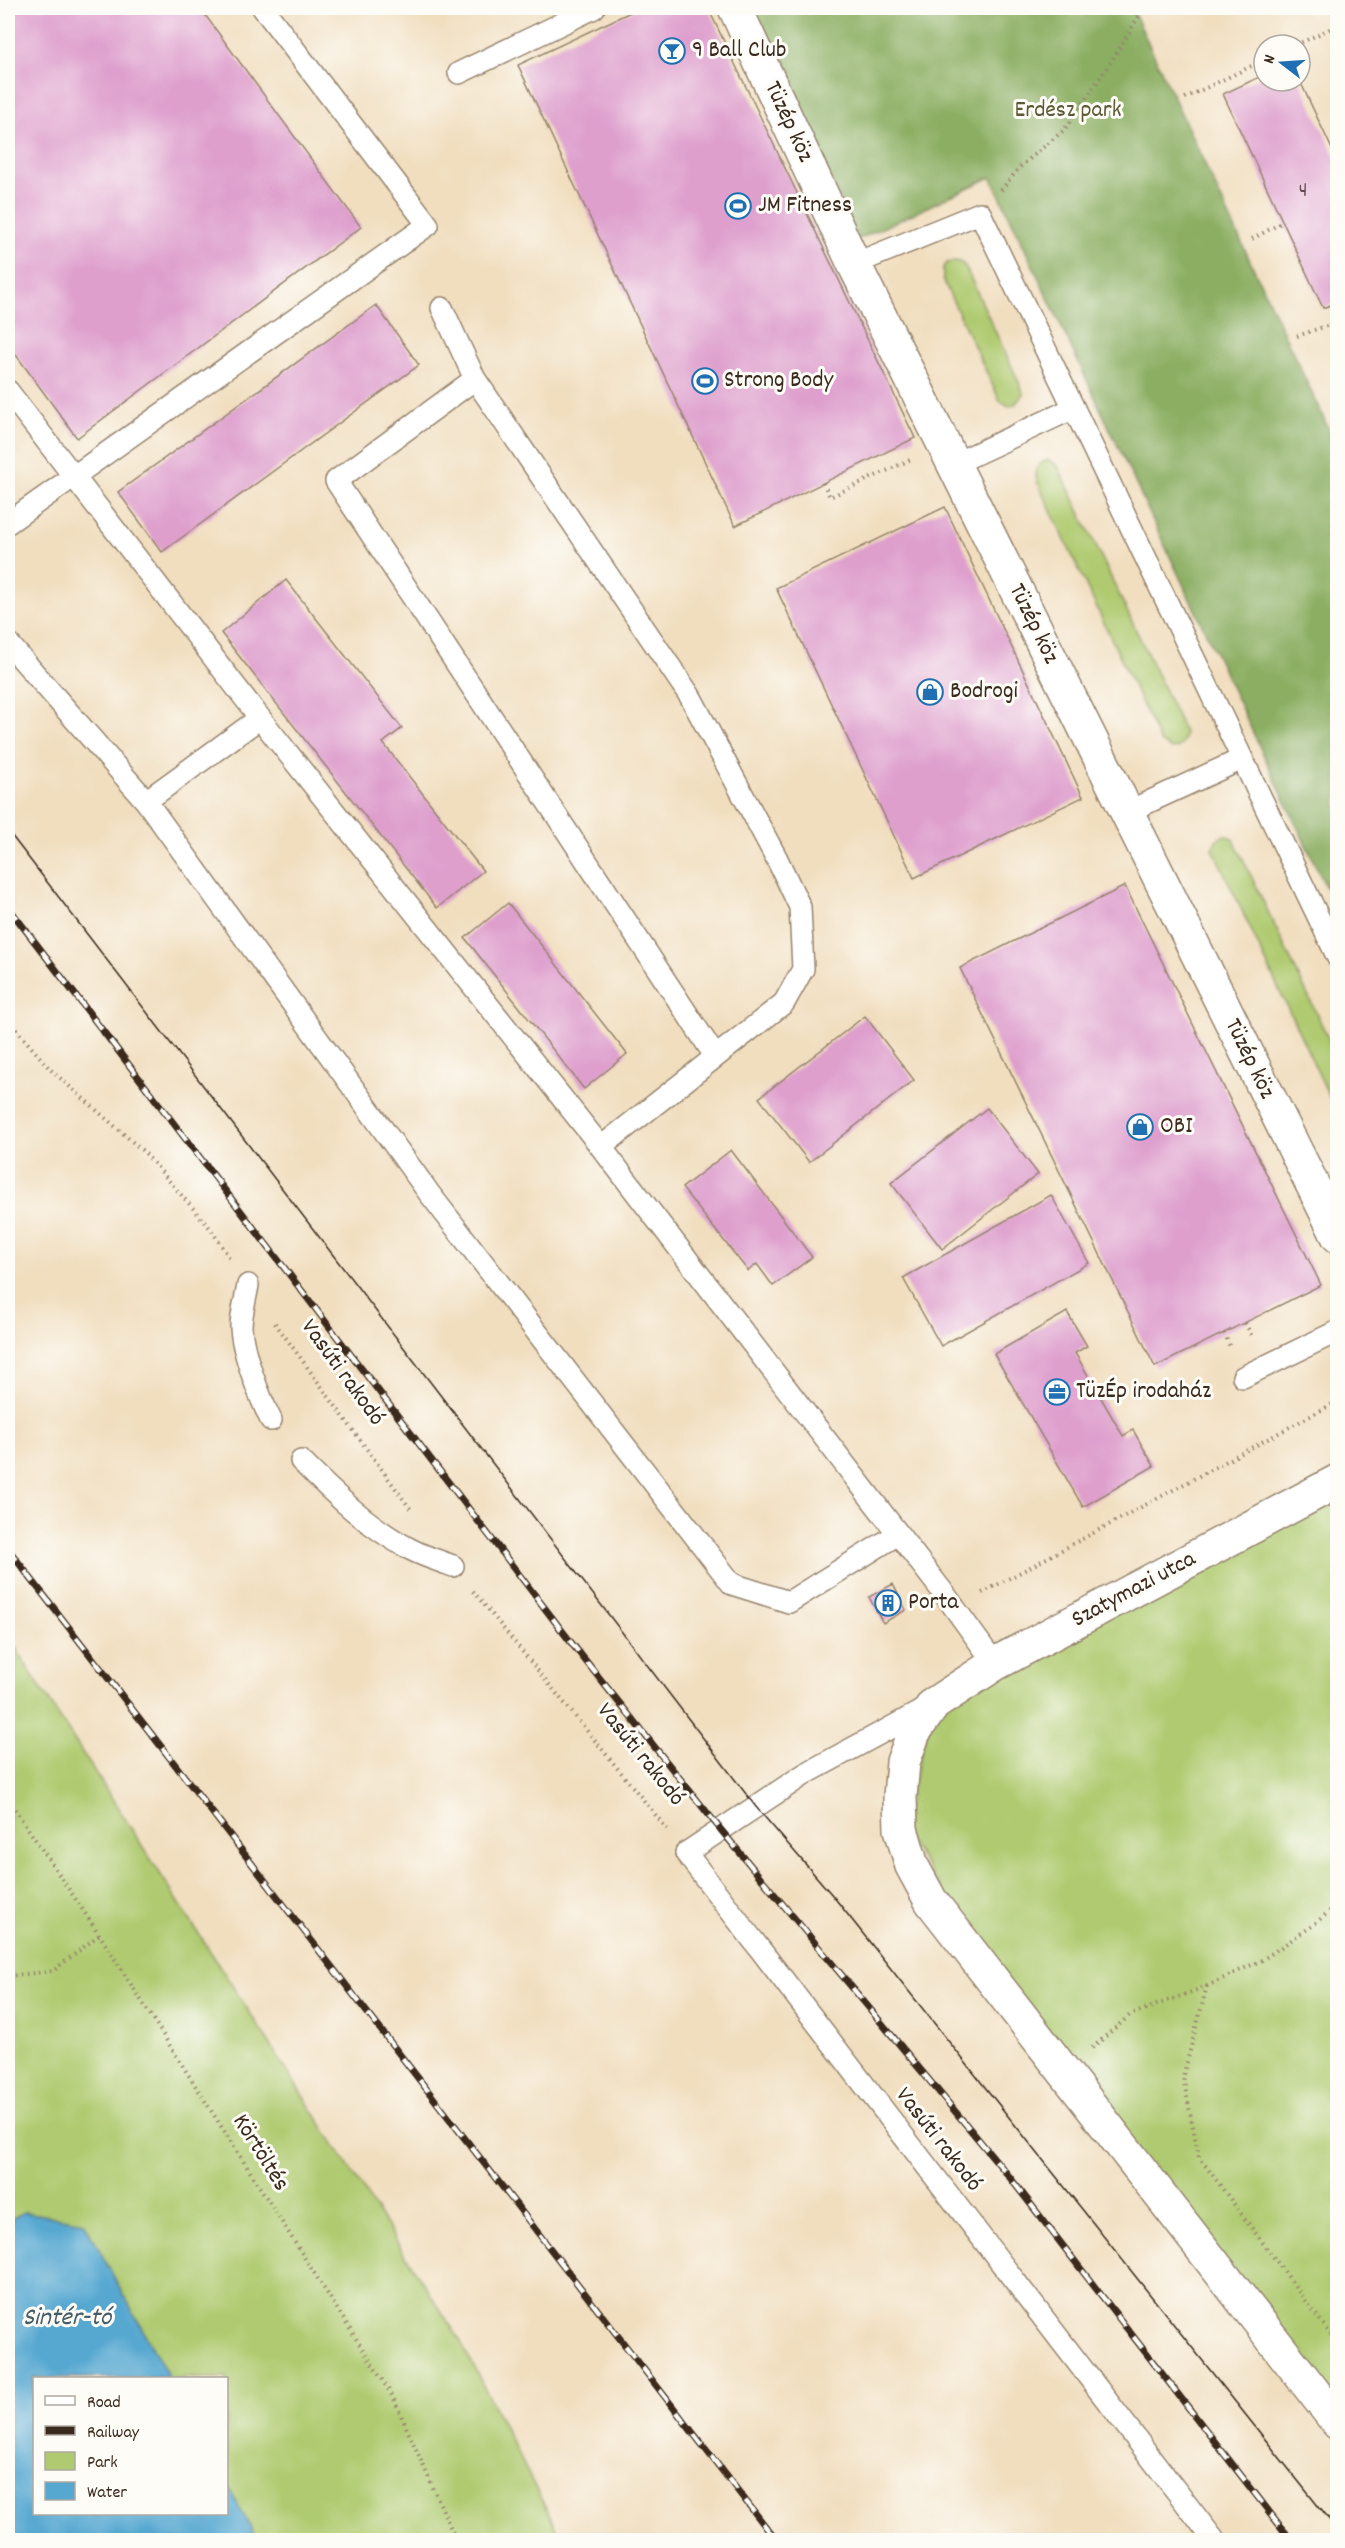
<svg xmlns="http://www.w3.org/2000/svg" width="1345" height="2548" font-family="Dekko,sans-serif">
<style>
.green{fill:#afca70;stroke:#757a47;stroke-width:1.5}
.forest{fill:#8bae62;stroke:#636c40;stroke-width:1.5}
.water{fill:#57a8d1;stroke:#496978;stroke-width:1.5}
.building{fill:#de9fcd}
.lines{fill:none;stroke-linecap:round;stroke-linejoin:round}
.lane-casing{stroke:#96846e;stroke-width:24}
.street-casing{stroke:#96846e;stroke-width:36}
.path{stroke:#96846e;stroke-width:4;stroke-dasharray:1.5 4.5;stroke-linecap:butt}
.lane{stroke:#fff;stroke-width:21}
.street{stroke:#fff;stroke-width:33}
.tram{stroke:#3b2a1e;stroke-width:1.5}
.rail-casing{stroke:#3b2a1e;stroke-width:7}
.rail{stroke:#fdfcf7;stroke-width:4.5;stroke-dasharray:14;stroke-linecap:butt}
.labels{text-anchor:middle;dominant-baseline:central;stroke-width:6;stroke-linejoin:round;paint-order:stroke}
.number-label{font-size:21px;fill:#64474a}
.poi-label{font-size:24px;fill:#3b2a1e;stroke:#fdfcf7;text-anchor:start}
.park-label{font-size:24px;fill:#5e5a37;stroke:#fdfcf7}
.street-label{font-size:24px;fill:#3b2a1e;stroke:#fdfcf7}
.water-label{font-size:26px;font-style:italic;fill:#465c66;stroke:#fdfcf7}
</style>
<rect width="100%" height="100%" fill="#fdfcf7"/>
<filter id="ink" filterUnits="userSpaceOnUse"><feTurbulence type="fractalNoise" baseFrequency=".0167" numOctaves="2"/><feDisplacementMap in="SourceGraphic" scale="12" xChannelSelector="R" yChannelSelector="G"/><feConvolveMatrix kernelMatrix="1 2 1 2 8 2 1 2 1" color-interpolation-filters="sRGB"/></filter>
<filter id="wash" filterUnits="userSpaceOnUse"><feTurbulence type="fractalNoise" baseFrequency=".008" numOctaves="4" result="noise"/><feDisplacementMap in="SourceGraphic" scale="24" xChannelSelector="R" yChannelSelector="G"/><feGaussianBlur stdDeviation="1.35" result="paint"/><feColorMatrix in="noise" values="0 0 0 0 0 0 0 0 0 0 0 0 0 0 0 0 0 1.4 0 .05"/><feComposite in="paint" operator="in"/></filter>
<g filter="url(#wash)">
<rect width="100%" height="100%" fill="#f1debf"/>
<path class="green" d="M954,261L960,262L965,266L1022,389L1023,395L1015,404L1009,406L1000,401L943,280V267L947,263Z
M1048,460L1058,466L1185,733C1184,744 1181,748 1171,749L1160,742L1037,481C1034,470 1037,463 1048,460Z
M1225,835L1234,840L1337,1057V1113L1213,849L1216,840Z
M1337,1481V2401L1064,2072L901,1829L934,1704Z
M8,1637L460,2340L562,2540H257L227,2485L226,2378H169L84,2222L24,2212L8,2221Z"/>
<path class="forest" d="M751,8H1132L1337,447V911L991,177L859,239Z"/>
<path class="water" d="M24,2212L84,2222L169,2378H34V2514H226L227,2485L257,2540H8V2221Z"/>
<g id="blocks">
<path class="building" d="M8,8H200L361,227L77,438L8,344Z
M639,8H708L915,438L735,526L518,65Z
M1264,75V81H1300L1338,162V302L1323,308L1223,94Z
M376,305L419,365L162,552L118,492Z
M945,507L1083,797L914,878L776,588Z
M286,580L402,728L383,743L483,871L437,908L221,633Z
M1125,886L1321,1285L1155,1367L960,968Z
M508,903L627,1054L584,1089L465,938Z
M865,1016L914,1080L809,1162L759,1098Z
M987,1108L1038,1174L942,1249L891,1183Z
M731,1150L812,1257L773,1286L757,1264L748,1271L682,1188Z
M1051,1195L1089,1263L941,1346L903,1278Z
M1067,1312L1087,1346L1075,1353L1123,1436L1133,1430L1154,1466L1083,1507L994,1354Z
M893,1584L906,1610L883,1623L869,1597Z"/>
</g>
</g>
<g filter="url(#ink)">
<use href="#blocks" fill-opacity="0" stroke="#96846e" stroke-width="1.5"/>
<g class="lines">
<g class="lane-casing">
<path id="lane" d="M459,73L594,8
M854,264L980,213L1338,958
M442,308L475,379L690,696L777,859L800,907L803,969L784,1003L601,1147
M475,379L336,481L715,1056
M8,391L260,718L601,1147L946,1596L995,1664
M954,464L1074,408
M8,523L428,225L263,8
M8,643L146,801L429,1193L732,1584L789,1602L898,1534
M146,801L260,718
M1127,812L1242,759
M248,1285C246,1298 241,1314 241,1327C242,1352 260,1398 271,1420
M1243,1377L1338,1331
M301,1461C334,1494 368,1527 410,1549C423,1556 439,1561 453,1566
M925,1709L805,1774L686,1853L1214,2540"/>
</g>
<g class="street-casing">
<path id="street" d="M735,8L854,264L1338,1236
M1338,1481L995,1664L934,1704L914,1732L903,1762L900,1797L901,1829L912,1866L931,1901L1338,2423"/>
</g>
<path class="path" d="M1296,45L1338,25
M1185,98L1264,60
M1001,190L1021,166L1064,130L1113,59L1143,9
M1252,239L1283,222
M1297,336L1338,322
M823,483L830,497L910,460
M8,1020L51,1070L144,1152L210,1228L231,1260
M275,1323L412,1511
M1245,1323L1253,1338
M1224,1333L1231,1349
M473,1591L667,1829
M982,1593L1338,1401
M8,1799L99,1934L393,2397L456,2540
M8,1976L53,1971L99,1935
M1207,1986L1183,2077L1199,2157L1338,2344
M1092,2048L1130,2015L1207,1986L1262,1960L1312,1926L1338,1904"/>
<use href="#lane" class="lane"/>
<use href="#street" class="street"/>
<path class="tram" d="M8,831L756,1807L833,1896L1338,2531"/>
<g class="rail-casing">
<path id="rail" d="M8,907L573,1645L721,1830L1008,2175L1291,2540
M8,1549L776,2540"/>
</g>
<use href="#rail" class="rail"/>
</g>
</g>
<defs>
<g id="bar-ring" transform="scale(1.35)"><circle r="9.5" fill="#fdfcf7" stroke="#1f6fb2" stroke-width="1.5"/><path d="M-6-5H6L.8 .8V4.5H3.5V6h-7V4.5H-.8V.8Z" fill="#1f6fb2"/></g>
<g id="stadium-ring" transform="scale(1.35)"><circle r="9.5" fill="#fdfcf7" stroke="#1f6fb2" stroke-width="1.5"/><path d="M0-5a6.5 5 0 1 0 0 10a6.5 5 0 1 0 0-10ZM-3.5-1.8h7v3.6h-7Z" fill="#1f6fb2"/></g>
<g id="shop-ring" transform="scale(1.35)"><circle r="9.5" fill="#fdfcf7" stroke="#1f6fb2" stroke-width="1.5"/><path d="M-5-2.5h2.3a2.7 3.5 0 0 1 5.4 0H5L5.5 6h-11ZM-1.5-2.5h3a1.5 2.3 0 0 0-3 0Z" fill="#1f6fb2"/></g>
<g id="office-ring" transform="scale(1.35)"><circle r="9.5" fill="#fdfcf7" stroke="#1f6fb2" stroke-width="1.5"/><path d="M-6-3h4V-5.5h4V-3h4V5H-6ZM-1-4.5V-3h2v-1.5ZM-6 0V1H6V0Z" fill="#1f6fb2"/></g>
<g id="building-ring" transform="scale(1.35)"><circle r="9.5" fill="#fdfcf7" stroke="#1f6fb2" stroke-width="1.5"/><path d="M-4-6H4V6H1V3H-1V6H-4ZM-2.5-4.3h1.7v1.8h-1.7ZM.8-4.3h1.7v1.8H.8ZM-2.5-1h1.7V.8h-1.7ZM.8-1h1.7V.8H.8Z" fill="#1f6fb2"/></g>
</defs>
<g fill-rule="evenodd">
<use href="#bar-ring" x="672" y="51"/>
<use href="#stadium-ring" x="738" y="206"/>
<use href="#stadium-ring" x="705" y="381"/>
<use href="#shop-ring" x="930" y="692"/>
<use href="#shop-ring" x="1140" y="1127"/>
<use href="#office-ring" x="1057" y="1392"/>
<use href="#building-ring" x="888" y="1603"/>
</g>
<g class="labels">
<g class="number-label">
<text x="1303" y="192">4</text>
</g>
<g class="poi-label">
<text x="692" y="51">9 Ball Club</text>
<text x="758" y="206">JM Fitness</text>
<text x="724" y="381">Strong Body</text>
<text x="950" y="692">Bodrogi</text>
<text x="1160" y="1127">OBI</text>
<text x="1076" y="1392">TüzÉp irodaház</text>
<text x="908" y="1603">Porta</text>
</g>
<g class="park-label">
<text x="1068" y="111">Erdész park</text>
</g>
<g class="street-label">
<text transform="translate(788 122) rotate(65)">Tüzép köz</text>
<text transform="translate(1033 624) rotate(64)">Tüzép köz</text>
<text transform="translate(1249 1059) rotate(64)">Tüzép köz</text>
<text transform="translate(342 1373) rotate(54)">Vasúti rakodó</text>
<text transform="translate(1134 1590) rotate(-28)">Szatymazi utca</text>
<text transform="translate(640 1755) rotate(51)">Vasúti rakodó</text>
<text transform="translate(938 2140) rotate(52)">Vasúti rakodó</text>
<text transform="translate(260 2153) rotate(58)">Körtöltés</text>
</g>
<g class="water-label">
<text x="67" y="2318">Sintér-tó</text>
</g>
</g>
<rect width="1345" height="2548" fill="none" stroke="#fdfcf7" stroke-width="30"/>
<rect x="33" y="2377" width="195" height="138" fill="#fdfcf7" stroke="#afa8a0" stroke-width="1.5"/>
<rect x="45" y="2396" width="30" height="9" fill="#ffffff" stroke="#afa8a0" stroke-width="1.5"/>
<text x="87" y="2407" font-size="18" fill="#3b2a1e">Road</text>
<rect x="45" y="2426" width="30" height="9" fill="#3b2a1e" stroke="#afa8a0" stroke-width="1.5"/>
<text x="87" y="2437" font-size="18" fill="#3b2a1e">Railway</text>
<rect x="45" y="2452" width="30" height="18" fill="#afca70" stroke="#afa8a0" stroke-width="1.5"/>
<text x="87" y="2467" font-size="18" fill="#3b2a1e">Park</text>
<rect x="45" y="2482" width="30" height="18" fill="#57a8d1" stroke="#afa8a0" stroke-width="1.5"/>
<text x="87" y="2497" font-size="18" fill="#3b2a1e">Water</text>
<g transform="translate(1282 63) rotate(287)"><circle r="28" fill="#fdfcf7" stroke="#afa8a0" stroke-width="1.5"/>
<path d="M0-4.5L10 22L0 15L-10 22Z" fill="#1f6fb2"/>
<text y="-9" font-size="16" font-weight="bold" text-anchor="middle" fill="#3b2a1e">N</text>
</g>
</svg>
